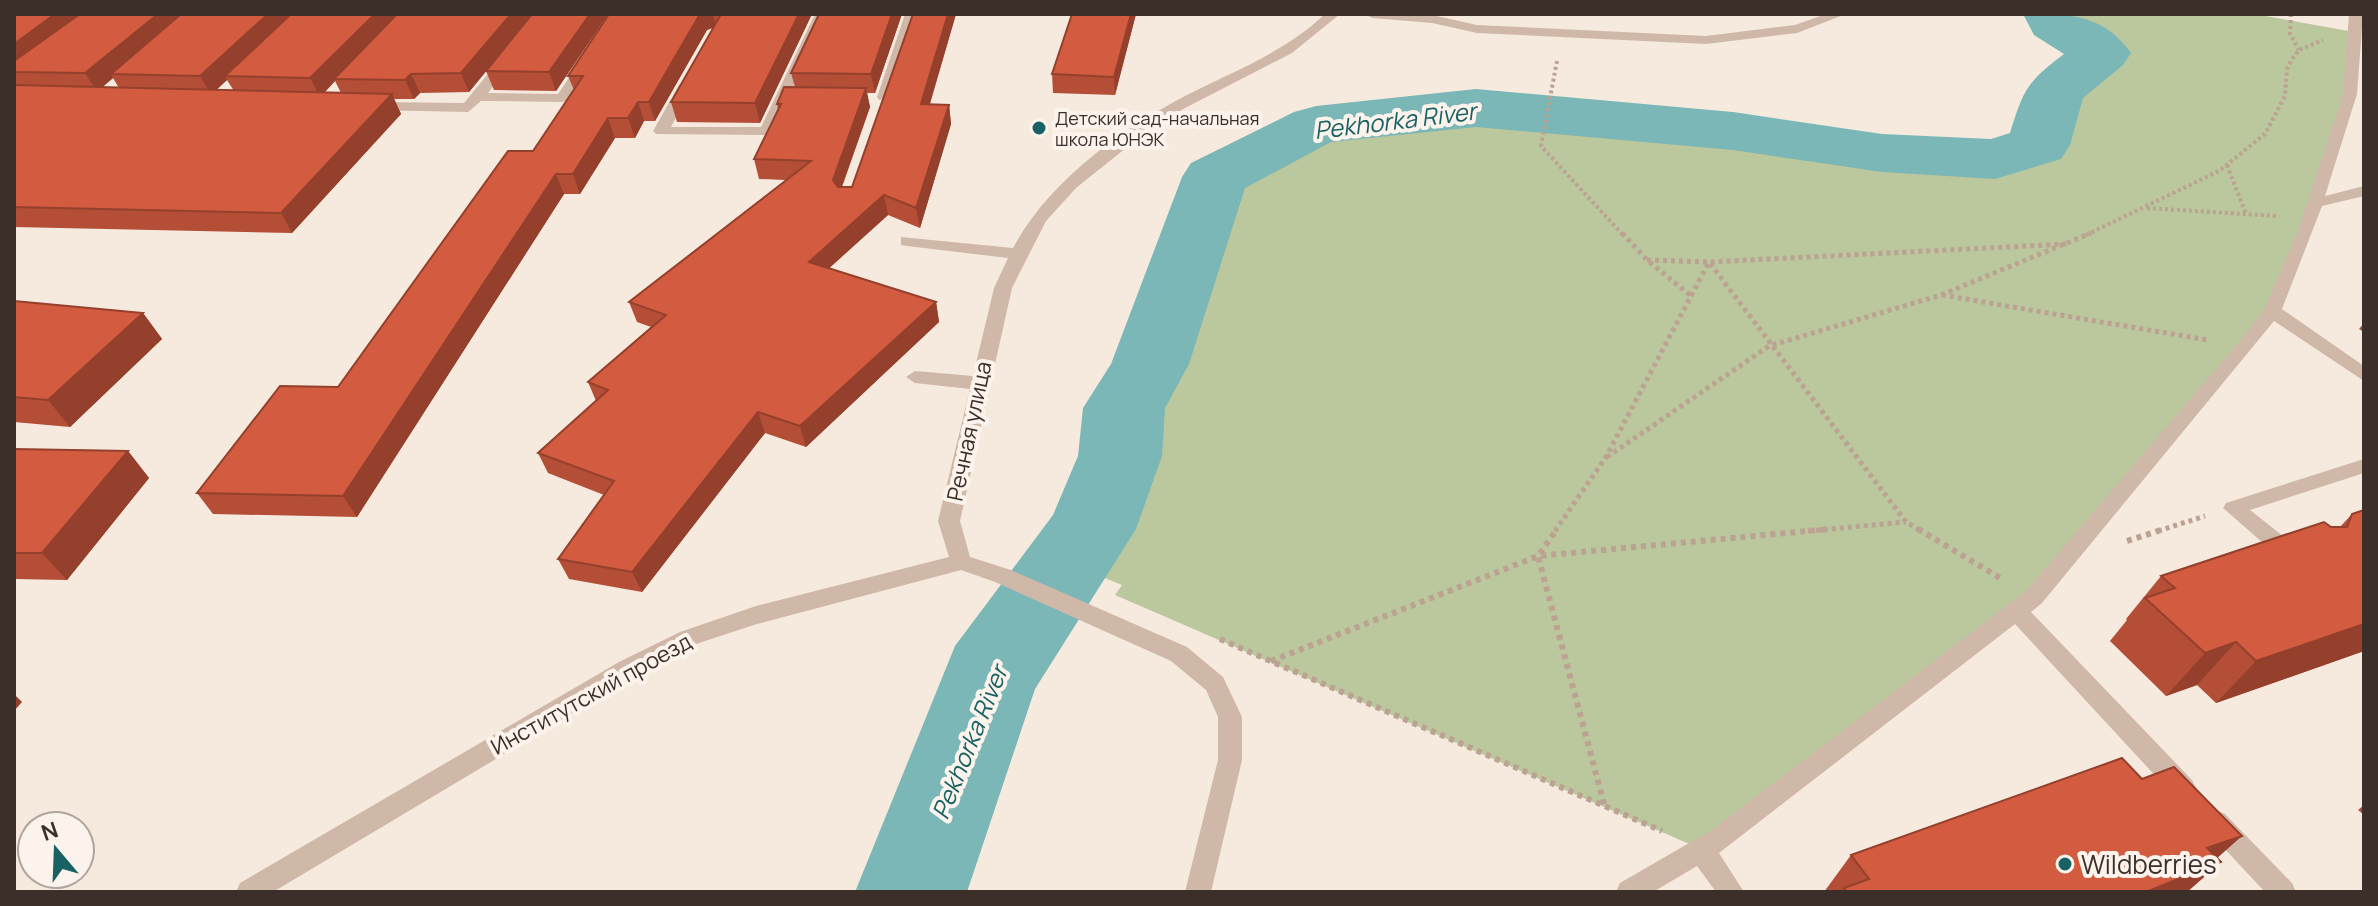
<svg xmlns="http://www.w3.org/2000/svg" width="2378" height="906" font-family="Manrope,sans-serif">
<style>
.green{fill:#bbc79c}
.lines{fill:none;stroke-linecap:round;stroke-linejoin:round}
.river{fill:#7ab7b6;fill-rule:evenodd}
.path-far2{stroke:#bca292;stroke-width:4;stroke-dasharray:3 3;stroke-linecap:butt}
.path-far1{stroke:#bca292;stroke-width:5;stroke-dasharray:4 4;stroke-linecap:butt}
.path{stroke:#bca292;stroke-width:6;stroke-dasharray:5 5;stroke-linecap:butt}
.minor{fill:#d0b8a9;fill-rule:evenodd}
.wall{fill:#b54e36;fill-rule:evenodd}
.shaded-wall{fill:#94402c}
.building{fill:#d35b3f;stroke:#94402c;stroke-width:2}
.poi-dot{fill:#196263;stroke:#fcf4ec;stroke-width:3}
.labels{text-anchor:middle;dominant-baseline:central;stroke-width:8;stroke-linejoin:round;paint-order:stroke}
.far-poi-label{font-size:18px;fill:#3c2e29;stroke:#fcf4ec;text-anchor:start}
.street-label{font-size:22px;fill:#3c2e29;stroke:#fcf4ec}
.water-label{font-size:24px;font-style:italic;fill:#196263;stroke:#fcf4ec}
.near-poi-label{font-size:26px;fill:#3c2e29;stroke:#fcf4ec;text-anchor:start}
</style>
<rect width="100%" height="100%" fill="#f6eadf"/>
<path class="green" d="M2051,14H2254L2354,32L2350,94L2272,311L2034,597L1701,849L1115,595L1122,585L1068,563L1092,529L1120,456L1124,408L1150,364L1215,177L1316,125L1477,108L1733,131L1882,153L1995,159L2037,145L2054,91L2102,53L2054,23Z"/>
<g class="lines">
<path class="river" d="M2023,14C2067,14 2103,13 2131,53L2123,65L2083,98L2070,145L2061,159L1995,179L1882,172L1733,150L1476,127L1331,142L1245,188L1189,364L1165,408L1162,456L1136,529L1035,689L967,892H855L955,646L1053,515L1078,456L1083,408L1111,364L1182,177L1191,163L1294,112L1316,106L1476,89L1733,112L1882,134L1991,139L2010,133C2024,89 2026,83 2064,54L2034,35Z"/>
<path class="path-far2" d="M2291,14L2290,34L2299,50
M1557,61L1541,146L1623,235
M2227,165L2246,214
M2147,208L2277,216
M2086,235L2219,171L2265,134L2285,96L2287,69L2292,59L2299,50L2323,40"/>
<path class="path-far1" d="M1622,233L1647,260L1691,296
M1647,260L1709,262L1906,522L1921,531
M1942,295L2208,340
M1607,457L1769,346L1941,295L2091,233
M1555,531L1606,457L1709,262L2067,244
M1808,531L1906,522
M2158,531L2205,516"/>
<path class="path" d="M1918,529L2002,579
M2127,541L2164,529
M1220,639L1662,831
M1271,661L1538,556L1557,529
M1604,804L1538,556L1830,529"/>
<path class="minor" d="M815,14H829L771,135L656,134L653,131L679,85L686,81L693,85L671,127H761Z
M905,14H919L891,97L879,100L877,97Z
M1325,14H1340L1292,53L1185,108L1141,136L1076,188L1046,221L1012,288L960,521L970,557L1011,570L1187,647L1223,677L1242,717V760L1211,892H1185L1218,760V717L1206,690L1171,661L995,582L961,570L757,624L696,644L635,676L273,892H236L240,883L619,662L680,632L756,606L949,557L938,521L970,389L915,383L906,377L915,371L973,376L994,288L1008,258L907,246L901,245V237L1013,248C1050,179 1125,126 1195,91C1241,68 1287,50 1325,14Z
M1365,14L1432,15L1477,25L1706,36L1795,25L1826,14H1846L1797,33L1706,44L1477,33L1432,23L1372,18Z
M2349,14H2363L2357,94L2325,196L2364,186V196L2322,206L2282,309L2364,366V381L2274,321L2042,603L2031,612L2192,780L2196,788L2192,796L2183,799L2174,796L2015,624L1719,853L1744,892H1716L1697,866L1653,892H1616L1620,883L1715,828L2026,591L2239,342L2264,310L2296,236L2343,94Z
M501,58L513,61L488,93L558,94L581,60L593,63L567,101L562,102L481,101L468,112L372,110L365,106L372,102L464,103Z
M2364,459V473L2250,510L2302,551L2305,557L2302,563H2286L2223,508L2226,503Z
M2216,810L2225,814L2292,883L2296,892H2265L2207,830L2203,822L2207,814Z"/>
</g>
<path class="wall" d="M14,14H608L556,91L494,90L486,71L469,92L420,93L414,99H394L401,114L292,233L14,227ZM113,78L119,88L102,87ZM227,80L234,91L216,90ZM335,81L341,93H324Z
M609,14H812L760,123L677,122L671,102L713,28L707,30L655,121H644L635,138H615L580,194H564L357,517L213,514L197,493L338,387L533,151L574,90L568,76Z
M819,14H902L875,93H867L870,107L842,187H852L956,14L930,104L949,105L951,124L920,228L888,215L829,268L936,302L939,322L806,447L765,433L642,592L569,579L558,559L604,495L548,473L538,453L596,401L588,382L651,327L637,322L629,302L786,180L759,179L754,159L778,110L777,104L795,87L791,73Z
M1072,14H1136L1115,95L1053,93L1052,74Z
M14,301L143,313L162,339L70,427L14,422Z
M2364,323V332L2359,329Z
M14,449L128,451L149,478L67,580L14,579Z
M2352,514L2364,651L2216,703L2197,685L2166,696L2110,641L2127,620L2126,619L2161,576L2331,527H2340Z
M2364,805V815L2358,810Z
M1851,855L2217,858L2221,862L2187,892H1824Z"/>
<path class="shaded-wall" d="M55,14H91L14,72V44Z
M158,14H190L111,74L113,78L97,92L85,73Z
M268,14H298L225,76L227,80L211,95L200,76Z
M375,14H402L334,79L335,81L320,97L310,78Z
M511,14H534L469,92L461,73Z
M590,14H608L556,91L549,72Z
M700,14H713L716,26L707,30L655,121L649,102Z
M799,14H812L760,123L755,103Z
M892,14H902L875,93L871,74Z
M948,14H956L924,123L921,104Z
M1131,14H1136L1115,95L1114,77Z
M411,74L420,93L414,99L405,80Z
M866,88L870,107L837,200L833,180Z
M392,94L401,114L292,233L281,213Z
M638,102L644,121L635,138L628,118Z
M949,105L951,124L920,228L916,208Z
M608,118L615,138L580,194L573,174Z
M556,174L564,194L357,517L343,496Z
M884,195L888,215L814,282L809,262Z
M936,302L939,322L806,447L800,426Z
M143,313L162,339L70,427L48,400Z
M758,412L765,433L642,592L632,572Z
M128,451L149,478L67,580L42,553Z
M2364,624V651L2216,703L2256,661Z
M2236,642L2197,685L2166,696L2205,653Z
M14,694L22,702L14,711Z
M2242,836L2206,868L2221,862L2187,892H2146L2207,848Z"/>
<path class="building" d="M14,14H55L14,44Z
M80,14H158L85,73L14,72V61Z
M181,14H268L200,76L111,74Z
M291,14H375L310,78L225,76Z
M397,14H511L461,73L411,74L405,80L334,79Z
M532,14H590L549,72L486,71Z
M609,14H700L649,102H638L628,118H608L573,174H556L343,496L197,493L280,386L338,387L508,151H533L583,76H568Z
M718,14H799L755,103L671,102L720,16Z
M819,14H892L871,74L791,73Z
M913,14H948L921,104L949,105L916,208L884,195L809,262L936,302L800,426L758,412L632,572L558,559L614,481L538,453L608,390L588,382L666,315L629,302L811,161L754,159L781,104H777L784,87L866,88L833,180L838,187H852Z
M1072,14H1131L1114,77L1052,74Z
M14,85L392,94L281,213L14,207Z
M14,301L143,313L48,400L14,397Z
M14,449L128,451L42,553H14Z
M2364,510V624L2256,661L2236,642L2205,653L2145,598L2175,588L2161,576L2324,522L2331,527H2347L2352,514Z
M2122,758L2142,779L2174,767L2242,836L2207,848L2221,862L2146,892H1847L1844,888L1869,879L1851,855Z"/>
<g class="poi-dot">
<circle cx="1039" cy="128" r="8"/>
<circle cx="2065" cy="864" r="8"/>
</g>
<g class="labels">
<g class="far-poi-label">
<text x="1055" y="118">Детский сад-начальная<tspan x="1055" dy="21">школа ЮНЭК</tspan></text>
</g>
<g class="street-label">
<text transform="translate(969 431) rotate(-78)">Речная улица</text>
<text transform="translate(591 694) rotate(-29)">Институтский проезд</text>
</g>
<g class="water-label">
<text transform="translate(1395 120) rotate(-7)">Pekhorka River</text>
<text transform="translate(969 742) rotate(-68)">Pekhorka River</text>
</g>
<g class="near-poi-label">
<text x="2081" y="864">Wildberries</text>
</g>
</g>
<rect width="2378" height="906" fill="none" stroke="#3c2e29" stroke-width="32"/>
<g transform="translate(56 850) rotate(341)"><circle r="38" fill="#fcf4ec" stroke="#afa59e" stroke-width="2"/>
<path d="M0-6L14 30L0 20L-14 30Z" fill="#196263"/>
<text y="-12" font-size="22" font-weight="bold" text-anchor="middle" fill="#3c2e29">N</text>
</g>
</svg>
